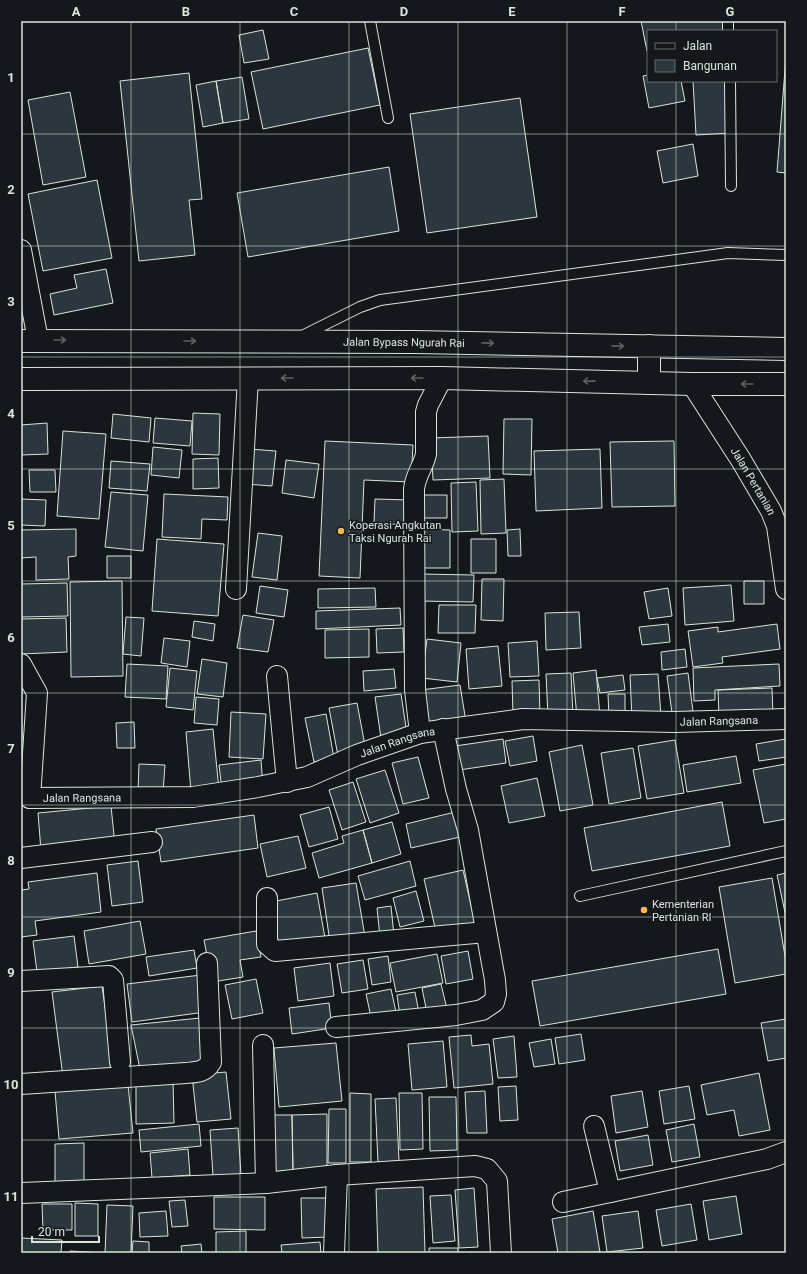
<svg xmlns="http://www.w3.org/2000/svg" width="807" height="1274" font-family="Roboto,sans-serif">
<style>
.building{fill:#2c363c;stroke:#d8e6dc}
.lines{fill:none;stroke-linecap:round;stroke-linejoin:round}
.lane-casing{stroke:#d8e6dc;stroke-width:12}
.street-casing{stroke:#d8e6dc;stroke-width:22}
.highway-casing{stroke:#d8e6dc;stroke-width:24}
.lane{stroke:#14181c;stroke-width:10}
.street{stroke:#14181c;stroke-width:20}
.highway{stroke:#14181c;stroke-width:22}
.oneway{stroke:#59605f}
.grid{fill:none;stroke:#d8e6dc;stroke-width:1;stroke-opacity:0.55}
.poi-dot{fill:#ffb74d;stroke:#14181c;stroke-width:1.5}
.labels{text-anchor:middle;dominant-baseline:central;stroke-width:3;stroke-linejoin:round;paint-order:stroke}
.street-label{font-size:11px;fill:#d8e6dc;stroke:#14181c}
.poi-label{font-size:11px;fill:#d8e6dc;stroke:#14181c;text-anchor:start}
.neatline{fill:none;stroke:#d8e6dc;stroke-width:1.5}
.grid-label{font-size:13px;text-anchor:middle;font-weight:bold;fill:#d8e6dc}
</style>
<rect width="100%" height="100%" fill="#14181c"/>
<path class="building" d="M641,21H725L727,31H648L647,51Z
M263,30L269,59L244,63L239,35Z
M368,48L380,105L263,129L251,72Z
M786,57V173L777,172Z
M189,73L202,199L189,200L195,255L139,261L120,81Z
M648,75V81H681L685,101L649,108L643,76Z
M242,77L249,119L223,123L216,81Z
M216,81L223,123L203,127L196,85Z
M693,81H727L730,133L696,135Z
M70,92L86,177L43,185L28,100Z
M520,98L537,217L427,233L410,114Z
M693,144L698,176L663,183L657,151Z
M389,167L399,231L248,257L237,193Z
M97,180L112,258L43,271L28,194Z
M106,269L113,303L54,315L50,294L77,288L74,275Z
M193,413L220,414L219,455L192,454Z
M113,414L151,418L149,442L111,438Z
M155,418L192,421L190,446L153,443Z
M504,419H532L531,475L503,474Z
M47,423L48,454L21,455V425Z
M63,431L106,434L99,519L57,516Z
M488,436L490,478L433,480L431,438Z
M325,441L413,445L411,482L364,480L360,578L319,576Z
M674,441L675,506L612,507L610,442Z
M153,447L182,450L179,478L151,475Z
M249,449L276,451L272,486L245,484Z
M600,449L602,508L536,511L534,451Z
M218,458L219,488L193,489V459Z
M286,460L319,464L314,498L282,493Z
M111,461L150,464L147,491L109,488Z
M29,470H55L56,492H30Z
M504,479L506,533L481,534L480,480Z
M476,482L478,531L452,532L451,483Z
M111,492L148,495L143,551L105,547Z
M164,494L228,497L227,520L202,519L201,539L162,537Z
M418,495H447V518H418Z
M21,499L46,500L45,526L21,525Z
M375,499L410,500L409,525L374,523Z
M76,529V556L68,557L69,579L36,580V557L21,558V530Z
M419,529L450,530V568H419Z
M520,529L521,556H508L507,530Z
M258,533L282,536L277,580L252,577Z
M157,539L224,544L218,616L152,611Z
M471,539H496V573H471Z
M107,556H131V578H107Z
M420,574L474,575L473,602L419,601Z
M482,579H504L503,621L481,620Z
M122,581L123,676L71,677L70,582Z
M744,581H764V604H744Z
M67,583L68,616L21,617V584Z
M731,585L734,621L685,625L683,588Z
M260,586L288,590L284,617L256,613Z
M375,588L376,607L318,608V589Z
M668,588L672,616L649,619L644,592Z
M439,605H476L475,633H438Z
M400,608L401,625L316,629V611Z
M579,612L581,648L546,650L545,613Z
M243,615L274,620L268,652L237,648Z
M126,617L144,618L141,656L123,654Z
M66,618L67,652L21,654V619Z
M194,621L215,624L213,641L192,637Z
M668,624L670,642L642,645L639,627Z
M777,624L780,649L722,657L723,663L693,667L688,631L718,627V632Z
M403,628L404,652L377,653L376,629Z
M369,629V657L325,658V630Z
M164,638L190,641L187,667L161,663Z
M427,639L461,643L457,682L422,678Z
M537,641L539,676L510,677L508,643Z
M498,646L502,686L469,689L466,649Z
M685,649L687,667L662,670L661,652Z
M202,659L227,663L223,697L197,694Z
M127,664L168,666L166,699L125,697Z
M779,664L780,686L715,690V700L694,701L693,668Z
M170,668L197,671L193,710L166,707Z
M394,669L396,688L364,691L363,671Z
M596,670L600,716L577,718L573,673Z
M571,673L573,716L548,717L546,674Z
M688,673L693,711L672,713L667,676Z
M658,674L661,717L632,719L630,675Z
M623,675L625,690L600,693L597,678Z
M539,680L540,715H513L512,681Z
M460,685L466,722L426,728L421,690Z
M772,688L773,715L719,717L718,690Z
M401,694L407,734L381,738L375,697Z
M608,694H625V717L609,718Z
M196,697L219,699L217,725L194,723Z
M357,703L366,751L338,756L329,708Z
M231,712L266,714L263,759L229,757Z
M326,714L334,758L314,762L305,718Z
M134,722L135,748H117L116,723Z
M213,729L219,790L191,792L186,732Z
M533,736L537,761L510,766L505,741Z
M503,739L506,763L459,770L455,746Z
M786,739V757L759,761L756,744Z
M675,740L684,793L647,799L638,746Z
M582,745L593,805L560,811L549,752Z
M633,748L641,798L609,804L601,753Z
M736,756L741,783L687,792L683,765Z
M418,757L429,798L403,804L392,763Z
M261,760L263,786L222,790L219,765Z
M139,764L165,765L163,792L138,791Z
M786,764V819L764,823L753,770Z
M385,770L399,813L370,823L356,779Z
M537,778L545,816L509,823L501,786Z
M353,782L366,822L342,830L329,790Z
M722,802L730,846L592,871L584,828Z
M111,806L115,845L41,851L38,813Z
M329,807L338,839L309,847L300,815Z
M455,812L460,837L411,848L406,824Z
M254,815L258,848L161,862L156,829Z
M392,822L401,854L372,863L363,830Z
M363,830L372,863L319,878L312,853L344,843L342,836Z
M298,836L306,868L267,877L260,844Z
M138,861L143,902L112,906L107,865Z
M410,861L416,886L365,900L358,876Z
M463,870L475,923L436,932L424,879Z
M97,873L101,912L35,921L37,935L21,937V890L29,889L28,882Z
M786,873V917L777,875Z
M772,878L786,962V974L735,983L719,887Z
M356,883L365,937L330,942L322,888Z
M416,891L424,921L400,927L393,898Z
M317,893L325,938L279,946L271,902Z
M391,906L394,936L380,937L377,908Z
M140,921L146,954L89,964L84,931Z
M256,931L261,957L240,960L243,977L212,982L204,940Z
M74,936L78,967L37,972L33,941Z
M718,949L726,994L540,1026L532,981Z
M194,950L197,968L149,976L146,957Z
M468,951L473,979L446,984L441,956Z
M437,954L443,983L396,992L390,963Z
M388,956L391,982L372,985L368,959Z
M363,960L368,989L342,993L337,964Z
M330,963L334,996L298,1001L294,968Z
M201,975L205,1012L132,1022L127,984Z
M256,979L263,1013L232,1019L225,985Z
M441,984L447,1009L427,1013L422,988Z
M102,986L114,1070L63,1077L52,992Z
M391,989L396,1012L371,1017L366,994Z
M415,992L419,1013L400,1016L397,995Z
M329,1003L332,1028L292,1034L289,1008Z
M200,1018L207,1061L140,1069L131,1025Z
M786,1019V1058L768,1061L761,1023Z
M581,1034L585,1060L559,1064L555,1038Z
M471,1035L472,1046L489,1044L493,1084L454,1088L449,1037Z
M514,1036L517,1077L498,1078L493,1039Z
M551,1039L555,1064L534,1067L529,1043Z
M443,1041L447,1087L412,1090L408,1044Z
M336,1043L342,1101L279,1107L274,1048Z
M226,1072L231,1119L197,1122L192,1075Z
M759,1073L770,1130L739,1136L734,1110L707,1115L701,1085Z
M173,1080L174,1123L136,1124V1081Z
M128,1085L133,1133L59,1139L55,1091Z
M516,1086L518,1120L500,1121L498,1087Z
M689,1086L695,1119L664,1124L659,1091Z
M485,1091L487,1133H467L465,1092Z
M642,1091L648,1127L616,1133L611,1096Z
M350,1093L371,1094V1162H350Z
M399,1093H422L423,1149L400,1150Z
M429,1097H456L457,1150L430,1151Z
M396,1098L399,1161L378,1162L375,1099Z
M329,1109H346V1163H328Z
M327,1114V1172L293,1173L292,1115Z
M271,1115H292L293,1173H271Z
M199,1124L201,1146L141,1152L139,1130Z
M694,1124L700,1157L672,1162L666,1130Z
M238,1128L241,1175L213,1176L210,1130Z
M648,1135L653,1165L620,1171L615,1141Z
M84,1143V1183H55V1144Z
M188,1149L190,1175L152,1178L150,1153Z
M423,1187L425,1253H378L376,1189Z
M474,1188L478,1247L459,1248L455,1190Z
M451,1195L455,1241L433,1243L430,1196Z
M736,1196L742,1234L709,1240L703,1201Z
M214,1197H265V1230L214,1229Z
M301,1198H327L329,1237L302,1238Z
M185,1200L188,1226L172,1227L169,1201Z
M75,1203L98,1204V1236H75Z
M42,1204H72V1230H43Z
M691,1204L697,1240L662,1246L656,1210Z
M107,1205L133,1206L131,1253H105Z
M166,1211L168,1236L140,1237L139,1213Z
M593,1211L600,1252L558,1253L552,1219Z
M638,1211L643,1248L607,1252L602,1216Z
M246,1231V1253H216V1232Z
M21,1238L62,1240L61,1253H21Z
M133,1241L149,1242V1253H132Z
M320,1242L321,1253H282L281,1245Z
M201,1244L202,1253H182L181,1246Z
M429,1248H458V1253H429Z
M70,1251L103,1253H70Z"/>
<g class="lines">
<g class="lane-casing">
<path id="lane" d="M370,21L388,118
M728,21V31
M730,81L731,186
M302,336L360,307L380,300L728,253L786,255
M580,896L786,851"/>
</g>
<g class="street-casing">
<g id="street">
<path d="M21,250L38,340"/>
<path id="s1" d="M692,384L741,460L771,511L777,526L786,589"/>
<path d="M236,589L248,378"/>
<path d="M21,664L37,693L30,798"/>
<path d="M277,676L287,782"/>
<path d="M420,733L415,690L414,489C416,473 423,468 426,454V412L428,405L442,378"/>
<path id="s2" d="M30,798L193,797L258,787L307,777L357,755L420,733L523,719L675,722L786,719"/>
<path d="M21,858L152,842"/>
<path d="M267,898V944L275,951L486,932"/>
<path d="M21,981L109,976L113,980L120,1062"/>
<path d="M336,1027L456,1015L482,1010L494,1002L496,994L495,980L468,830L456,789L443,729"/>
<path d="M263,1045L266,1183"/>
<path d="M21,1084L186,1073C198,1072 205,1072 211,1062L207,963"/>
<path d="M594,1126L610,1192"/>
<path d="M21,1193L266,1183L337,1175L475,1166L487,1169L497,1181L501,1253"/>
<path d="M563,1202L767,1159L786,1152"/>
<path d="M334,1253L337,1175"/>
</g>
</g>
<g class="highway-casing">
<g id="highway">
<path id="s3" d="M21,341L414,342L786,349"/>
<path d="M21,379L442,378L692,384H786"/>
<path d="M649,383V346"/>
</g>
</g>
<use href="#lane" class="lane"/>
<use href="#street" class="street"/>
<use href="#highway" class="highway"/>
</g>
<defs><path id="oneway-shaft" d="M-6 0H5M1.5-3L5.5 0L1.5 3" fill="none" stroke-width="1.6" stroke-linecap="round" stroke-linejoin="round"/></defs>
<g class="oneway">
<use href="#oneway-shaft" transform="translate(60 340)"/>
<use href="#oneway-shaft" transform="translate(190 341)"/>
<use href="#oneway-shaft" transform="translate(488 343) rotate(1)"/>
<use href="#oneway-shaft" transform="translate(618 346) rotate(1)"/>
<use href="#oneway-shaft" transform="translate(287 378) rotate(180)"/>
<use href="#oneway-shaft" transform="translate(417 378) rotate(180)"/>
<use href="#oneway-shaft" transform="translate(589 381) rotate(-179)"/>
<use href="#oneway-shaft" transform="translate(747 384) rotate(-180)"/>
</g>
<path class="grid" d="M131,21V1253M240,21V1253M349,21V1253M458,21V1253M567,21V1253M676,21V31M676,81V1253M21,134H786M21,246H786M21,357H786M21,469H786M21,581H786M21,693H786M21,805H786M21,917H786M21,1028H786M21,1140H786"/>
<g class="poi-dot">
<circle cx="341" cy="531" r="4"/>
<circle cx="644" cy="910" r="4"/>
</g>
<g class="labels">
<g class="street-label">
<text stroke="none"><textPath href="#s3" startOffset="383">Jalan Bypass Ngurah Rai</textPath></text>
<text stroke="none"><textPath href="#s1" startOffset="115">Jalan Pertanian</textPath></text>
<text stroke="none"><textPath href="#s2" startOffset="700">Jalan Rangsana</textPath></text>
<text stroke="none"><textPath href="#s2" startOffset="376">Jalan Rangsana</textPath></text>
<text stroke="none"><textPath href="#s2" startOffset="52">Jalan Rangsana</textPath></text>
</g>
<g class="poi-label">
<text x="349" y="525">Koperasi Angkutan<tspan x="349" dy="13">Taksi Ngurah Rai</tspan></text>
<text x="652" y="904">Kementerian<tspan x="652" dy="13">Pertanian RI</tspan></text>
</g>
</g>
<rect width="807" height="1274" fill="none" stroke="#14181c" stroke-width="44"/>
<rect x="647" y="30" width="130" height="52" fill="#14181c" stroke="#626a69"/>
<rect x="655" y="43" width="20" height="6" fill="#14181c" stroke="#626a69"/>
<text x="683" y="50" font-size="12" fill="#d8e6dc">Jalan</text>
<rect x="655" y="60" width="20" height="12" fill="#2c363c" stroke="#626a69"/>
<text x="683" y="70" font-size="12" fill="#d8e6dc">Bangunan</text>
<path d="M32 1236v6h67v-6" fill="none" stroke="#d8e6dc" stroke-width="2"/>
<text x="38" y="1236" font-size="12" fill="#d8e6dc" stroke="#14181c" stroke-width="3" paint-order="stroke">20 m</text>
<rect x="22" y="22" width="763" height="1230" class="neatline"/>
<g class="grid-label">
<text x="76" y="16">A</text>
<text x="186" y="16">B</text>
<text x="294" y="16">C</text>
<text x="404" y="16">D</text>
<text x="512" y="16">E</text>
<text x="622" y="16">F</text>
<text x="730" y="16">G</text>
<text x="11" y="82">1</text>
<text x="11" y="194">2</text>
<text x="11" y="306">3</text>
<text x="11" y="418">4</text>
<text x="11" y="530">5</text>
<text x="11" y="642">6</text>
<text x="11" y="753">7</text>
<text x="11" y="865">8</text>
<text x="11" y="977">9</text>
<text x="11" y="1089">10</text>
<text x="11" y="1201">11</text>
</g>
</svg>
